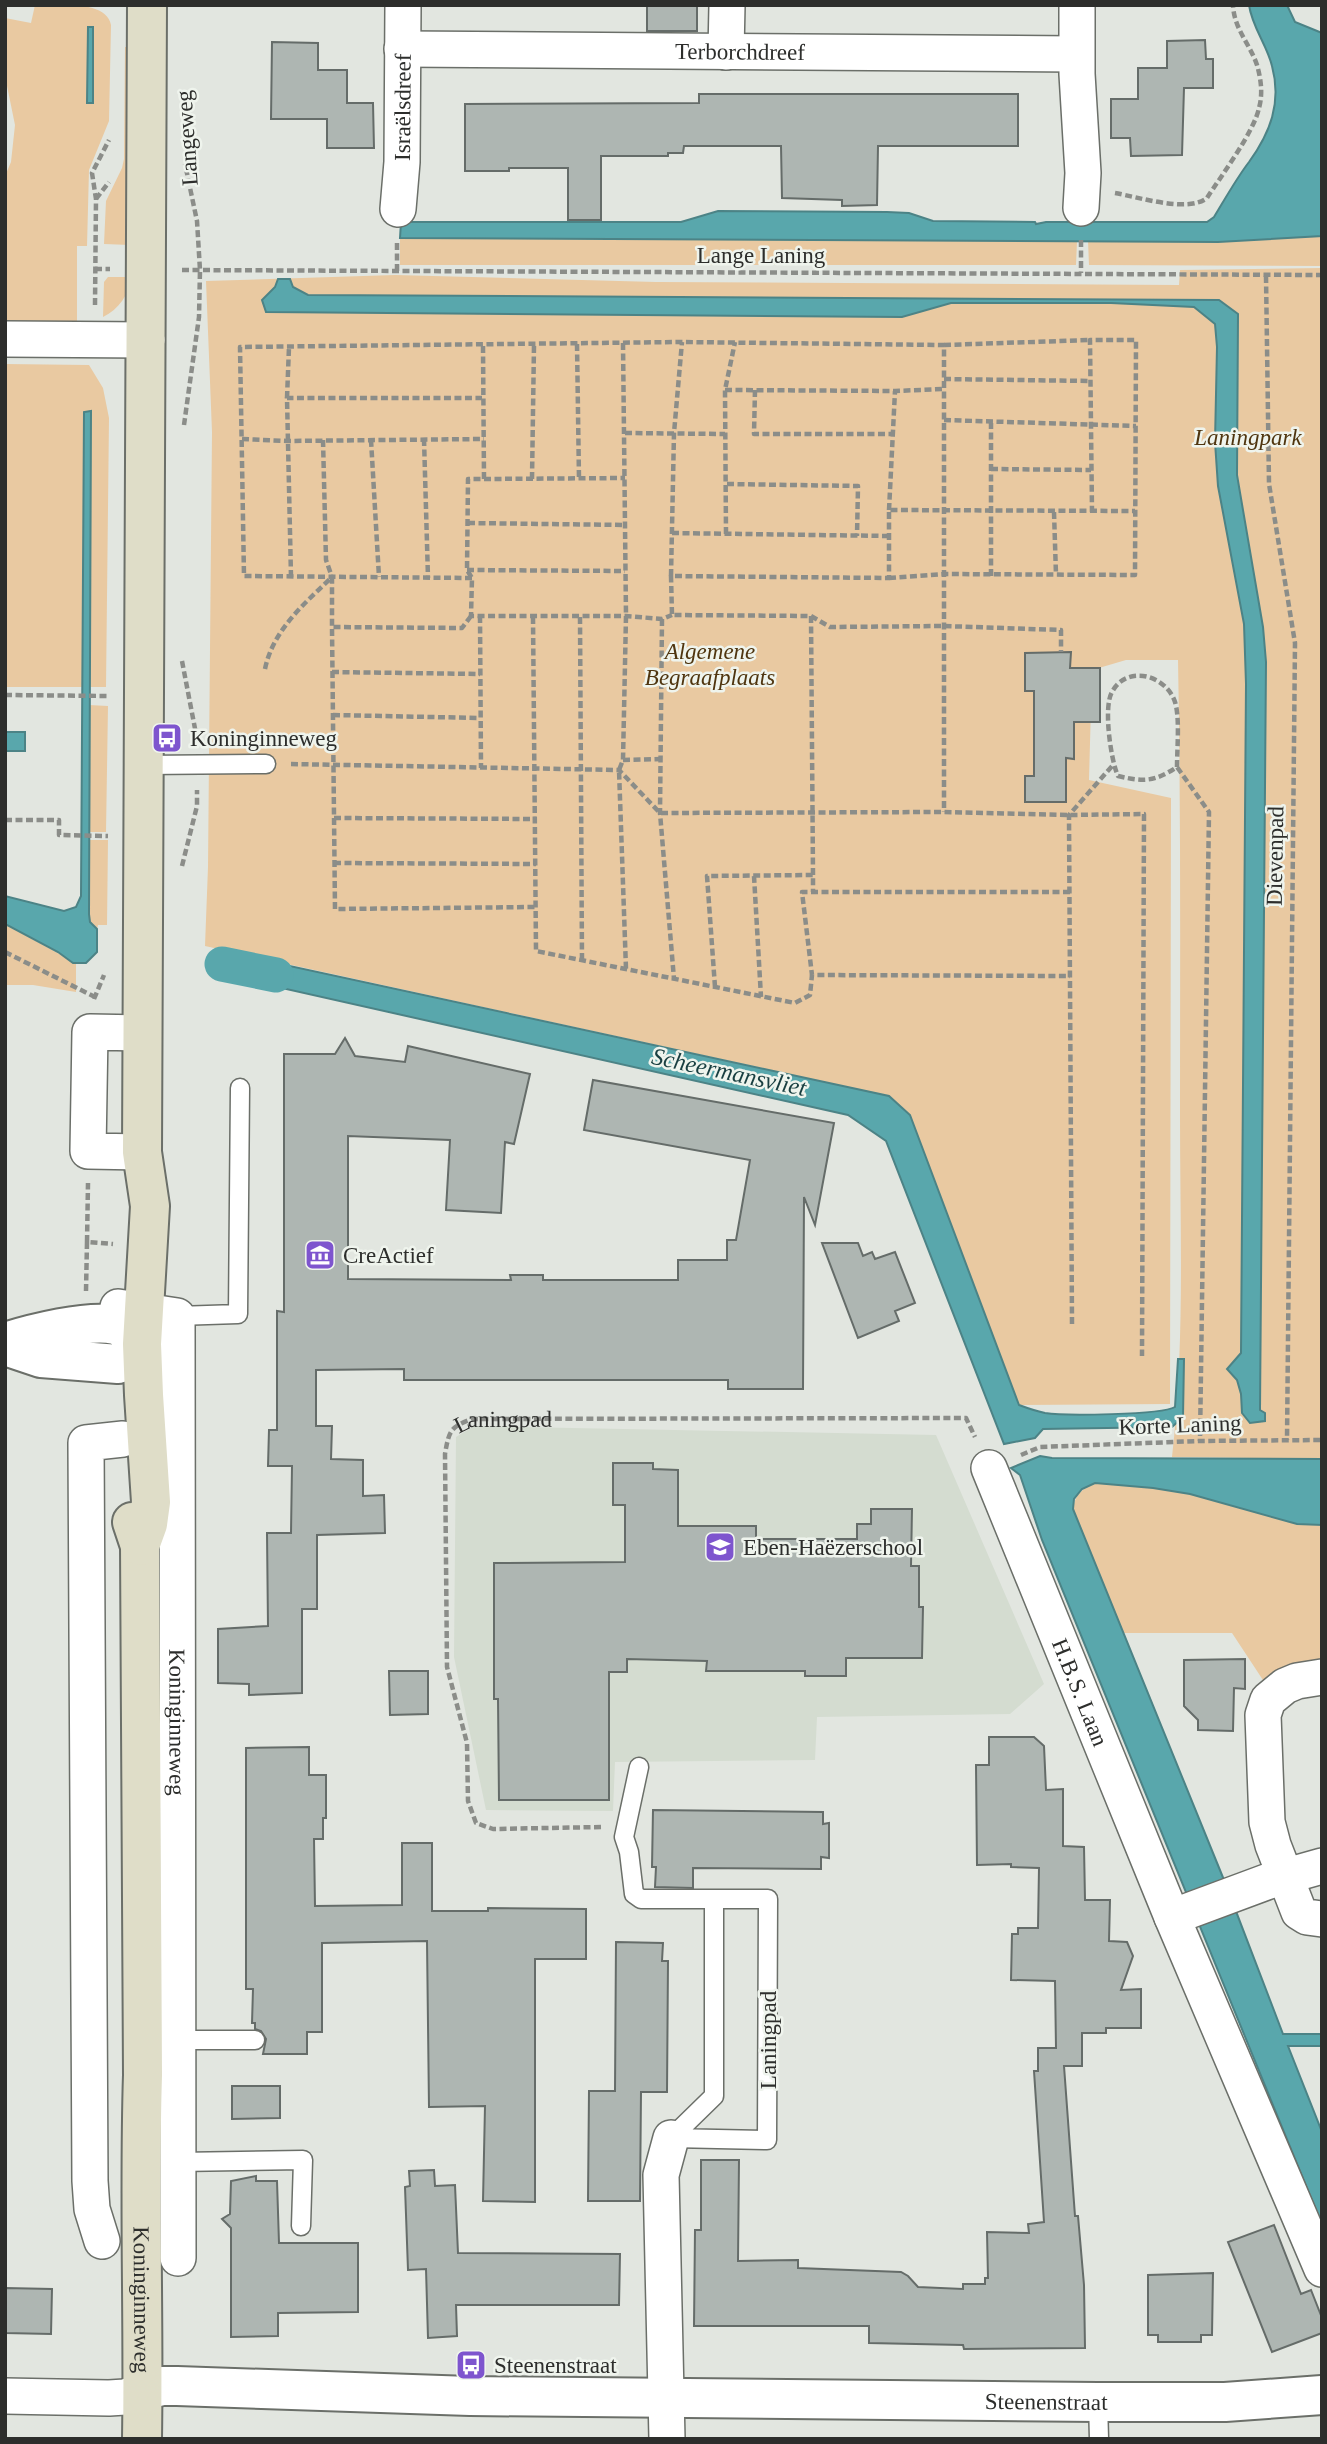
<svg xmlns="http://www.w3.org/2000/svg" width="1327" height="2444" font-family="'Times New Roman',serif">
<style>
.built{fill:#d4dcd0}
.green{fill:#e9c9a1;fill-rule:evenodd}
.water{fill:#59a7ac;stroke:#4c8386;stroke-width:2}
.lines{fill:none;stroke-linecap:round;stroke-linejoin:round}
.canal{stroke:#59a7ac;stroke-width:35}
.building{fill:#aeb6b2;stroke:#656c69;stroke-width:2}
.service-casing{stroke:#6b6f69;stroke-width:21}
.minor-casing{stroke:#6b6f69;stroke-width:38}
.tertiary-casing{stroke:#6b6f69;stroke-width:42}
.secondary-casing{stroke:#6b6f69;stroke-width:42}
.path{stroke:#8b8d89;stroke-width:4.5;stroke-dasharray:7 3.5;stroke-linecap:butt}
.service{stroke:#fff;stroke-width:18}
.minor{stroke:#fff;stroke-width:35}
.tertiary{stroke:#fff;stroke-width:38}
.secondary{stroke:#dfddc8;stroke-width:38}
.labels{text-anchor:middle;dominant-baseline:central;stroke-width:5;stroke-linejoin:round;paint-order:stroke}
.street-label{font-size:23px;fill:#2d2e2c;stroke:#eff4ed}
.park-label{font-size:23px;font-style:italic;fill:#4f350f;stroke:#eff4ed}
.poi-label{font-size:23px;fill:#2d2e2c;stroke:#eff4ed;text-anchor:start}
.water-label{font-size:24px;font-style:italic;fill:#193f41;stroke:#eff4ed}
</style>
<rect width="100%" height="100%" fill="#e2e6e0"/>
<path class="built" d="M474,1426L936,1435L1044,1684L1010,1714L817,1717L815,1760L615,1762L613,1811L486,1810L454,1657L456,1437Z"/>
<path class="green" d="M35,5C56,5 107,0 111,25L109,121L89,170L87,246H77V323L5,322V176L11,162L15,125L5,76V18L31,23ZM88,27H93V103H87Z
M125,47H130V245L104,244L106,201L122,168L124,159Z
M1322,236V266L1089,265L1088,241L1218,242Z
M400,238L1077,241L1076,265H400Z
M1322,268V1459L1172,1457C1185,1344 1180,1230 1180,1117C1180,965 1181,812 1178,660H1126L1092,670L1089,780L1171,798L1170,1404L1019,1405L910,1115L889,1096L205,946L208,867L212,432L206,281L395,275L656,282L1179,285L1180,270Z
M108,277H131C129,295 119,309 103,317L104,282Z
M5,364L89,365L103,388L109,418L106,687H89L91,412H84L83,687H5Z
M89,705L108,706L106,832H89Z
M89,840H108L107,925H98L97,929L90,922L89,914Z
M5,924L76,963V992L33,985H5Z
M1095,1483L1153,1488L1190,1494L1297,1524L1322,1525V1685L1280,1706L1232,1633H1122L1073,1509C1075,1494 1082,1489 1095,1483Z"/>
<path class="water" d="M1249,5H1287L1295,22L1322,33V236L1218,242L400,238L401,222H681L718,211L887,212L909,213L933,221L1035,222L1036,224L1046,222H1207L1214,217C1225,199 1236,179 1249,162C1270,133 1282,103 1272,66C1267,45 1252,27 1249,5Z
M88,27H93V103H87Z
M278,279H290L293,287L308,295L1219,300L1238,314L1237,475L1263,627L1266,662L1260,1410L1265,1413V1421L1250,1423L1242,1413L1241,1394L1237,1380L1227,1369L1241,1353L1246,684L1244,624L1218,486L1215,442L1217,347L1215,324L1194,307L1111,303H951L902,317L266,312L262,300L275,287Z
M91,411L89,914L90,922L97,929V952L86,963H73L58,952L5,924V896L64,911L76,907L81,896L84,412Z
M5,732H25V751H5Z
M234,954L889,1096L910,1115L1019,1405C1027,1408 1036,1411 1045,1413C1064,1416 1161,1415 1175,1407L1178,1359H1184L1183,1417L1172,1427L1043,1429L1035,1438L1004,1444L886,1141L848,1115L228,976Z
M1040,1456L1052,1458L1322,1459V1525L1297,1524L1190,1494L1153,1488L1095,1483L1082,1489L1074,1499L1073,1509L1224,1880L1283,2034H1322V2046H1288L1322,2132V2225L1042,1540L1020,1475L1011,1468Z"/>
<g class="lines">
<path class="canal" d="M222,964L276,975"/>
</g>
<path class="building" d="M647,5H697V31H647Z
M1205,40L1206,59H1213V88H1184L1182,155L1131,156L1130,138H1111V99H1138V68H1167V41Z
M272,42L318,43V70H347V103H373L374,148H327V119H271Z
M699,94H1018V146H878L877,205L842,206V200L782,198L781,146H684L683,153H668V156H601V220H568V168H509V171H465V104L699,103Z
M1071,652L1070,668H1100V722H1074V759L1066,758V802H1025V776H1034V691H1025V653Z
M345,1038L355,1056L405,1062L408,1046L530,1074L514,1144L505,1142L501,1213L446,1210L450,1140L348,1136V1279L511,1280L510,1275H543V1280H678V1260H727V1240H736L750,1160L584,1130L593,1080L834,1123L815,1225L804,1197L803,1389H728V1380H404V1369L316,1370V1426H332L331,1459L363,1460V1496L384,1495L385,1533L317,1535V1609H302V1693L249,1695V1684L218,1683V1629L268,1626L267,1533H291L292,1466H268L269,1430H277V1311L284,1312V1054H335Z
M822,1243H858L863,1256L872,1252L875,1259L895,1252L915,1303L895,1311L899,1321L858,1338Z
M613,1463H653V1469L678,1470V1526H756V1539H857V1524H871V1509H912L911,1566H919V1607H923L922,1658H846V1676H805V1671H706L707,1661L627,1659V1672H609V1800H499L498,1699H494V1563L625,1562V1505H613Z
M1245,1659V1689L1234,1688L1233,1731L1198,1730V1720L1184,1706V1660Z
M389,1671H428V1714L390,1715Z
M989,1737H1034L1044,1746L1046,1790L1063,1789V1846L1084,1847L1085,1900H1110L1109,1941L1127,1942L1133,1956L1121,1990L1141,1989V2028H1106V2033H1082V2066H1064L1075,2216H1078L1084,2285L1085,2348L964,2349L963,2345L869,2343V2326H694L695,2230H701V2160H739L738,2261L798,2260V2268L901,2272L908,2276L918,2287L963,2289V2284H985V2278H988L987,2232L1029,2233L1028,2224L1044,2222L1034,2071H1038V2048H1056L1055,1981L1011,1980L1012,1934H1018V1928H1038L1039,1868L1011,1867V1864L977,1865L976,1765H989Z
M309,1747V1775H326V1818H323V1839H314L315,1906L402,1905V1843H432V1911H488V1908L586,1909V1959H535V2202L483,2201L485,2106L429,2107L427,1941L322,1943V2032H307V2054H263L266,2039L261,2031L255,2029V2023H252L253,1989H246V1748Z
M653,1810L823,1812V1824L829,1823V1858L821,1857V1869L693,1868V1888L655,1887L656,1867H652Z
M616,1942L663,1943L662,1961H668L667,2092H641L640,2201H588L589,2091H615Z
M232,2086H280V2118L232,2119Z
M434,2170L435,2186L455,2185L458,2253L620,2254L619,2305H456L457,2336L428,2338L426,2269L408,2270L405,2187L410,2186L409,2171Z
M256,2176V2181H277L279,2243H358V2312L278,2313V2336L231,2337V2228L222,2219L230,2214L231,2181Z
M1274,2225L1301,2294L1311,2290L1322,2318V2333L1272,2352L1228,2242Z
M1213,2273L1212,2335H1201V2342H1158V2335H1148V2275Z
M5,2288L52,2289L51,2334L5,2333Z"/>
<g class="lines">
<g class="service-casing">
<path id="service" d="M144,765L266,764
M177,1316L238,1314L240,1088
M639,1767L624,1837L629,1852L634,1894L641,1899H768L767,2140L671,2138
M171,2040H255
M671,2138L714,2096V1899
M178,2162L303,2160L301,2226
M1098,2402L1099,2439"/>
</g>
<g class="minor-casing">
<g id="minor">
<path d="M1077,5V74L1083,173L1081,208"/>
<path id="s2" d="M402,49L1076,54"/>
<path d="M726,52L727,5"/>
<path id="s3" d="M398,209L402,162L403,5"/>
<path d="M5,339L147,340"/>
<path d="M142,1152L88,1151L90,1032L143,1033"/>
<path id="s4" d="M118,1307L177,1316L178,2258"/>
<path id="s5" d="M989,1468L1172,1917L1322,2269"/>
<path d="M1322,1677L1297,1681L1285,1686L1268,1700L1263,1715L1267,1822L1273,1845L1299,1912L1307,1917L1322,1919"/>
<path d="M1172,1917L1269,1881L1322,1866"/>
<path d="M102,2241L92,2209L90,2181L86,1443L123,1439"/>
<path d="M5,2396L109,2398L125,2397L142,2391"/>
<path d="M667,2439L661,2175L671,2138"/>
</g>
</g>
<g class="tertiary-casing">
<g id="tertiary">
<path d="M5,1342C31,1334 89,1319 115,1325C124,1327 135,1339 142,1344L118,1364L41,1358L5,1346"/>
<path id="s6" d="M142,2391L162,2386H177L470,2396L1098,2402H1225L1322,2395"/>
</g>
</g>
<g class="secondary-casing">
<g id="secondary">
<path id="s7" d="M132,1522L140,1546L143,2075C139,2196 144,2318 142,2439"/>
<path d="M140,1546L148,1524L151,1502L144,1395L142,1344L150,1206L142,1152L147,5"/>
</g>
</g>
<g class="path">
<path d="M1115,193C1138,197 1188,213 1207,198C1221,176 1254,132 1259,108C1263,94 1261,79 1257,65C1250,44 1234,29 1233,5"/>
<path d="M96,199L109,182"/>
<path d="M1081,240V273"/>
<path d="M95,269H110"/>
<path d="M182,270L1322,275"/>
<path d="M397,271V242"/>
<path d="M1266,276L1269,484L1295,643L1287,1440"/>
<path d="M95,305L96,199L92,173L109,140"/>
<path d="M623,343L626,616L623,760L619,770L626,969"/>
<path d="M577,344L579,479"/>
<path d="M944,345L1090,340"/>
<path d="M483,346L484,479H468L467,570L472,578L471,616H626L662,619L672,615"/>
<path d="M944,379L1090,381"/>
<path d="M725,390L895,391L944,389"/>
<path d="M755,390L754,434H895"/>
<path d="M287,398L289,347"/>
<path d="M944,420L1136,426"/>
<path d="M184,425L199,317L200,270L197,221L185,164"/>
<path d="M625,433L725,434"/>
<path d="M242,439L287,441L484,439"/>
<path d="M424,439L428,578"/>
<path d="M323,440L326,560L332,577"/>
<path d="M371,440L379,577"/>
<path d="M991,469L1091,470"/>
<path d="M484,479L625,478"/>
<path d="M532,479L534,345"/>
<path d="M727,484L858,486L857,536"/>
<path d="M889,510L895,391"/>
<path d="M1054,512L1056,575"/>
<path d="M468,523L625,525"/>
<path d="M672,533L889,536"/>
<path d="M726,534L725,390L735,342"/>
<path d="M467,570L625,571"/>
<path d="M671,576L674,433L682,342"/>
<path d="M991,576V423"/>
<path d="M291,577L287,398H482"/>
<path d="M472,578L244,576L240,347L682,342L944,345V812"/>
<path d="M889,578L944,574L1135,575L1136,340H1090L1092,512"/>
<path d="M471,616L462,628L332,627L335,909L535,907"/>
<path d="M480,616L481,768"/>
<path d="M811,616L830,627L944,626L1061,630V652"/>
<path d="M533,617L536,951L795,1003L810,995L812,975"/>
<path d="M580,617L582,961"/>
<path d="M662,619L660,813L674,979"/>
<path d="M182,661L197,739"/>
<path d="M265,669C273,630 304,604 332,577V627"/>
<path d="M332,672L480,674"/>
<path d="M5,695L109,696"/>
<path d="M333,715L480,718"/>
<path d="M623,760L662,759"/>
<path d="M291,764L619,770L660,813L944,812L1069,815L1144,814L1142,1356"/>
<path d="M1177,767C1177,749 1180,718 1175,702C1166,675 1127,664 1112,692C1103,707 1111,761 1118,776C1144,782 1154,782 1177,767L1209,812L1200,1441"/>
<path d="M334,818L536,819"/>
<path d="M5,820H59V835L108,836"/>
<path d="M334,863L536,864"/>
<path d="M182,866L197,806V790"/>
<path d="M813,875L811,616L672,615L671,576L889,578V510L1135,511"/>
<path d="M754,876L761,997"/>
<path d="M1070,892H802L812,975L1070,976"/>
<path d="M5,952L95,997"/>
<path d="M715,987L707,876L813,875V892"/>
<path d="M94,999L104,975"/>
<path d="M87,1242L88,1183"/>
<path d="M86,1291L87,1242L113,1244"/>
<path d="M1072,1324L1069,815L1113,765"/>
<path d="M1021,1455L1040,1447L1200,1441L1322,1440"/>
<path id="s1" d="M601,1827L493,1829L476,1823L468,1801L467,1743L447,1667L445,1454C449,1431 450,1427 472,1419L966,1418L975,1437"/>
</g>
<use href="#service" class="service"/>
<use href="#minor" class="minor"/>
<use href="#tertiary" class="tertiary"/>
<use href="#secondary" class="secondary"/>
</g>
<defs>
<g id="bus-square" transform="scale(1.575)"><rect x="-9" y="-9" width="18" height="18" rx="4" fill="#7e55ce" stroke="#eff4ed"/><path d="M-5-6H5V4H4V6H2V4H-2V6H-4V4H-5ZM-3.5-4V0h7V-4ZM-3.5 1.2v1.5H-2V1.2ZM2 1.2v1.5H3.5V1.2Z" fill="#fff"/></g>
<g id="museum-square" transform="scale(1.575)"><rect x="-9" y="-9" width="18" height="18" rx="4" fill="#7e55ce" stroke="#eff4ed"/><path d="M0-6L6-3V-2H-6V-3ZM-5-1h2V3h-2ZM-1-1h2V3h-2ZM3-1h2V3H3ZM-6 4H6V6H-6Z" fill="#fff"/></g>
<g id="school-square" transform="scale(1.575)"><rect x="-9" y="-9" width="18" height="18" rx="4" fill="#7e55ce" stroke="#eff4ed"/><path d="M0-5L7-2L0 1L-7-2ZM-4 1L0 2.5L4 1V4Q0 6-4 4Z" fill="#fff"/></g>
</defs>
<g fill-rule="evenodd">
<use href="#bus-square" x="167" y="738"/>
<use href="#museum-square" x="320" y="1255"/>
<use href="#school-square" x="720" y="1547"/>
<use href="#bus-square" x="471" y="2365"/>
</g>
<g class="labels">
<g class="street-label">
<text stroke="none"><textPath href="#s2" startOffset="338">Terborchdreef</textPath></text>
<text stroke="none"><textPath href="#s3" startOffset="102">Israëlsdreef</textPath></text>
<text transform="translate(187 138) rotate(-94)">Langeweg</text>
<text x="761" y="255">Lange Laning</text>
<text transform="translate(1275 856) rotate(-89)">Dievenpad</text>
<text transform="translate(1180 1425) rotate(-2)">Korte Laning</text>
<text stroke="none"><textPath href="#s1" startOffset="578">Laningpad</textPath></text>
<text stroke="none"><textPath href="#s5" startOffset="242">H.B.S. Laan</textPath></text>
<text stroke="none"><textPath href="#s4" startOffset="466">Koninginneweg</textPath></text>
<text transform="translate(768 2040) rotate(-90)">Laningpad</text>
<text stroke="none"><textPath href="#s7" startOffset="779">Koninginneweg</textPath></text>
<text stroke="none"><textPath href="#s6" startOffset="905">Steenenstraat</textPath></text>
</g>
<g class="park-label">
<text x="1248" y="437">Laningpark</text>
<text x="710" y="651">Algemene<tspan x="710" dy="26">Begraafplaats</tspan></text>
</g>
<g class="poi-label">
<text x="190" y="738">Koninginneweg</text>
<text x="343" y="1255">CreActief</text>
<text x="743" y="1547">Eben-Haëzerschool</text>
<text x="494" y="2365">Steenenstraat</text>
</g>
<g class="water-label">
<text transform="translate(729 1072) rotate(12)">Scheermansvliet</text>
</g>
</g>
<rect width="1327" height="2444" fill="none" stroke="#2d2e2c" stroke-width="14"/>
</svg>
